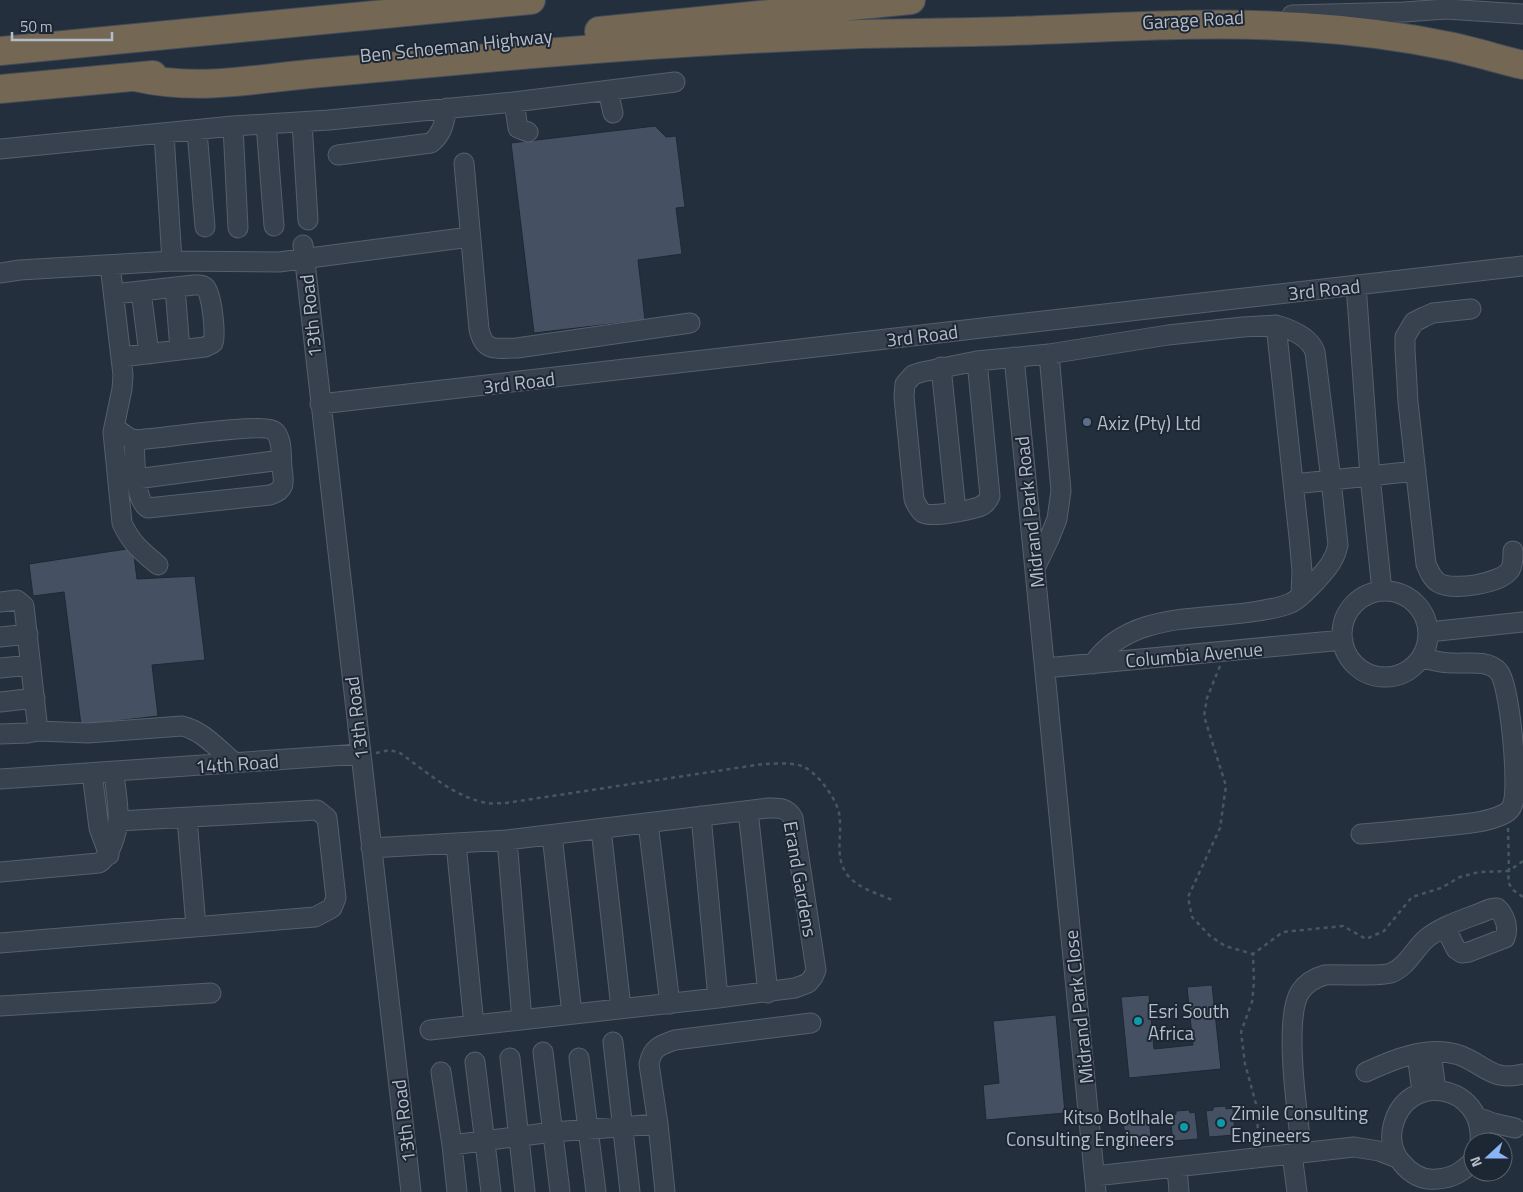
<svg xmlns="http://www.w3.org/2000/svg" width="1523" height="1192" font-family="'Titillium Web',sans-serif">
<style>
.building{fill:#455162;stroke:#1f2835}
.lines{fill:none;stroke-linecap:round;stroke-linejoin:round}
.minor-casing{stroke:#565f6c;stroke-width:21}
.highway-casing{stroke:#434c59;stroke-width:30}
.path{stroke:#44595c;stroke-width:2.5;stroke-dasharray:4 4;stroke-linecap:butt}
.minor{stroke:#38414e;stroke-width:19}
.highway{stroke:#746855;stroke-width:28}
.service-dot{fill:#5c6f8a;stroke:#1d2633;stroke-width:2}
.culture-dot{fill:#0f9aa8;stroke:#1d2633;stroke-width:2}
.labels{text-anchor:middle;dominant-baseline:central;stroke-width:4;stroke-linejoin:round;paint-order:stroke}
.street-label{font-size:19px;fill:#b4bcc9;stroke:#1d2633}
.poi-label{font-size:19px;fill:#b4bcc9;stroke:#1d2633;text-anchor:start}
</style>
<rect width="100%" height="100%" fill="#242f3e"/>
<path class="building" d="M655,126L666,137L676,136L685,207L676,208L682,254L638,260L645,320L534,333L511,143Z
M133,548L137,579L195,576L205,660L152,665L158,716L81,725L64,592L33,596L29,564Z
M1212,985L1221,1069L1129,1078L1121,997L1149,995L1154,1049L1193,1045L1187,987Z
M1056,1015L1065,1113L986,1120L983,1085L999,1083L993,1021Z
M1226,1106V1109L1233,1108L1235,1135L1209,1137L1206,1111L1213,1110V1107Z
M1189,1110L1190,1113L1195,1112L1198,1139L1173,1141L1170,1115L1176,1114V1111Z
M1143,1116V1119L1149,1118L1152,1145L1126,1148L1123,1121L1129,1120V1118Z"/>
<g class="lines">
<g class="minor-casing">
<path id="minor" d="M1292,15L1404,12L1446,9L1523,14
M608,91L613,113
M514,102L518,128L528,132
M302,122L308,220
M266,124L274,226
M233,126L238,228
M197,131L205,227
M164,134L172,261
M0,149L233,126L329,120L514,102L675,82
M338,155L431,143C443,133 444,123 447,108
M464,163L479,329C484,353 497,348 517,348L690,323
M303,245L411,1192
M110,265L123,375L122,389L113,432L122,523C131,543 141,551 158,565
M0,273L20,270L172,261L279,262L470,237
M1356,285L1370,476L1382,591
M175,287L180,350
M141,291L149,354
M114,294L194,285C198,285 202,284 205,287C212,293 216,335 213,343L205,347L121,357
M1471,309L1433,313L1424,317L1414,322L1405,337V349L1408,402L1426,564C1429,571 1432,579 1439,583C1453,591 1500,584 1510,570C1513,565 1513,558 1513,551
M1014,357L1096,1192
M977,361L990,496C988,501 984,505 979,507C969,510 931,518 923,513C918,509 916,504 914,499L904,397L905,384L913,375L922,372L977,361L1049,354L1168,335L1243,327L1276,325L1299,537L1302,571L1301,596
M941,367L956,511
M320,404L1523,266
M114,427C120,431 127,438 133,439C139,441 150,438 156,438C175,436 264,423 274,431C283,438 281,458 282,468C284,482 286,490 270,495L148,508C134,501 135,455 134,440
M136,479L281,460
M1294,484L1416,471
M1035,568L1049,539L1057,519L1061,491L1049,354
M1342 634a43 43 0 1 1 86 0a43 43 0 1 1-86 0Z
M0,602L17,600L24,606L38,731L28,733L0,734
M1429,632L1523,622
M0,637L28,634
M1093,664C1130,611 1201,621 1258,611C1269,609 1280,608 1291,603C1301,598 1309,588 1317,580C1327,569 1335,560 1338,545L1331,480L1315,352C1310,337 1290,329 1276,325
M0,668L31,665
M1045,668L1343,640
M0,702L35,698
M38,731L88,733L182,726C202,730 219,750 235,763
M92,773L99,828L109,855
M0,779L360,754
M748,811L768,993
M701,816L718,998
M187,818L196,927
M648,823L670,1004
M601,829L621,1008
M1361,834C1388,832 1416,829 1444,826C1463,824 1486,823 1504,814C1508,812 1512,808 1513,803C1519,785 1510,686 1499,672C1488,659 1467,664 1452,663C1441,663 1432,660 1422,658
M552,835L572,1014
M507,840L522,1020
M456,844L474,1025
M371,848L507,840L768,808C779,808 787,807 793,818L816,970L813,977L808,983L795,988L718,998L430,1030
M0,872L99,863C110,857 117,833 118,820C119,805 115,787 114,772
M0,943L315,917L332,908L336,898L327,818L317,810L118,821
M0,1006L211,993
M613,1042L630,1192
M543,1052L560,1192
M1431,1052L1436,1090
M1417,1054L1422,1092
M510,1058L525,1192
M579,1058L596,1192
M475,1062L491,1192
M441,1072L452,1145L457,1192
M1366,1072C1394,1059 1428,1045 1459,1055C1484,1064 1492,1082 1523,1074
M1477,1117L1493,1123L1515,1128
M452,1145L553,1132L658,1124
M1302,1153C1298,1119 1283,1019 1300,992C1306,983 1314,978 1325,975C1341,974 1378,977 1391,973C1407,967 1414,949 1427,938C1445,924 1469,918 1490,909L1497,908C1505,915 1509,928 1505,938L1469,952L1462,953L1456,949L1445,927
M1292,1154L1297,1192
M1473,1161C1462,1172 1453,1178 1437,1179C1422,1181 1410,1173 1401,1162C1392,1152 1390,1138 1393,1126C1406,1070 1485,1084 1480,1142
M1177,1167L1179,1192
M1095,1176L1354,1147L1379,1151L1397,1158
M665,1192L658,1124L649,1064C652,1048 660,1045 675,1040L811,1023"/>
</g>
<g class="highway-casing">
<path id="highway" d="M599,31L911,0
M0,51L531,0
M135,77C196,91 248,80 309,74C383,67 458,61 532,54C642,45 751,38 861,34C898,33 936,33 973,32C1083,30 1193,20 1302,27C1351,30 1400,36 1448,46C1473,51 1498,59 1523,65
M0,89L153,75"/>
</g>
<path class="path" d="M1220,666L1207,698L1204,716L1226,786L1220,828L1188,897L1192,917L1210,936L1225,946L1253,954
M376,753L390,750L400,753C427,772 454,797 487,803C493,804 500,803 506,803L763,764C775,764 790,762 802,766C817,772 836,798 839,813C843,834 834,854 846,873C856,888 877,893 892,900
M1508,828L1509,871L1523,861
M1259,1144L1256,1104L1245,1064L1241,1032L1252,1002L1254,981L1253,954L1283,932L1343,926L1366,939L1384,931L1412,897L1441,888L1460,877L1479,872L1509,871L1508,882L1513,890L1523,897"/>
<use href="#minor" class="minor"/>
<use href="#highway" class="highway"/>
</g>
<circle class="service-dot" cx="1087" cy="422" r="5"/>
<g class="culture-dot">
<circle cx="1138" cy="1021" r="5"/>
<circle cx="1221" cy="1123" r="5"/>
<circle cx="1184" cy="1127" r="5"/>
</g>
<g class="labels">
<g class="street-label">
<text transform="translate(1193 19) rotate(-3)">Garage Road</text>
<text transform="translate(456 45) rotate(-6)">Ben Schoeman Highway</text>
<text transform="translate(1324 289) rotate(-6)">3rd Road</text>
<text transform="translate(310 316) rotate(-96)">13th Road</text>
<text transform="translate(922 335) rotate(-7)">3rd Road</text>
<text transform="translate(519 382) rotate(-7)">3rd Road</text>
<text transform="translate(1029 512) rotate(-96)">Midrand Park Road</text>
<text transform="translate(1194 654) rotate(-5)">Columbia Avenue</text>
<text transform="translate(356 718) rotate(-97)">13th Road</text>
<text transform="translate(237 763) rotate(-4)">14th Road</text>
<text transform="translate(801 879) rotate(80)">Erand Gardens</text>
<text transform="translate(1078 1007) rotate(-96)">Midrand Park Close</text>
<text transform="translate(403 1121) rotate(-97)">13th Road</text>
</g>
<g class="poi-label">
<text x="1097" y="422">Axiz (Pty) Ltd</text>
<text x="1148" y="1010">Esri South<tspan x="1148" dy="22">Africa</tspan></text>
<text x="1231" y="1112">Zimile Consulting<tspan x="1231" dy="22">Engineers</tspan></text>
<text x="1174" y="1116" text-anchor="end">Kitso Botlhale<tspan x="1174" dy="22">Consulting Engineers</tspan></text>
</g>
</g>
<g transform="translate(1488 1157) rotate(249)"><circle r="24" fill="#1d2633" stroke="#59626f"/>
<path d="M0-4L9 19L0 12L-9 19Z" fill="#8ab4f8"/>
<text y="-8" font-size="14" font-weight="bold" text-anchor="middle" fill="#b4bcc9">N</text>
</g>
<path d="M12 32v8h100v-8" fill="none" stroke="#b4bcc9" stroke-width="2.5"/>
<text x="20" y="32" font-size="15" fill="#b4bcc9" stroke="#1d2633" stroke-width="4" paint-order="stroke">50 m</text>
</svg>
